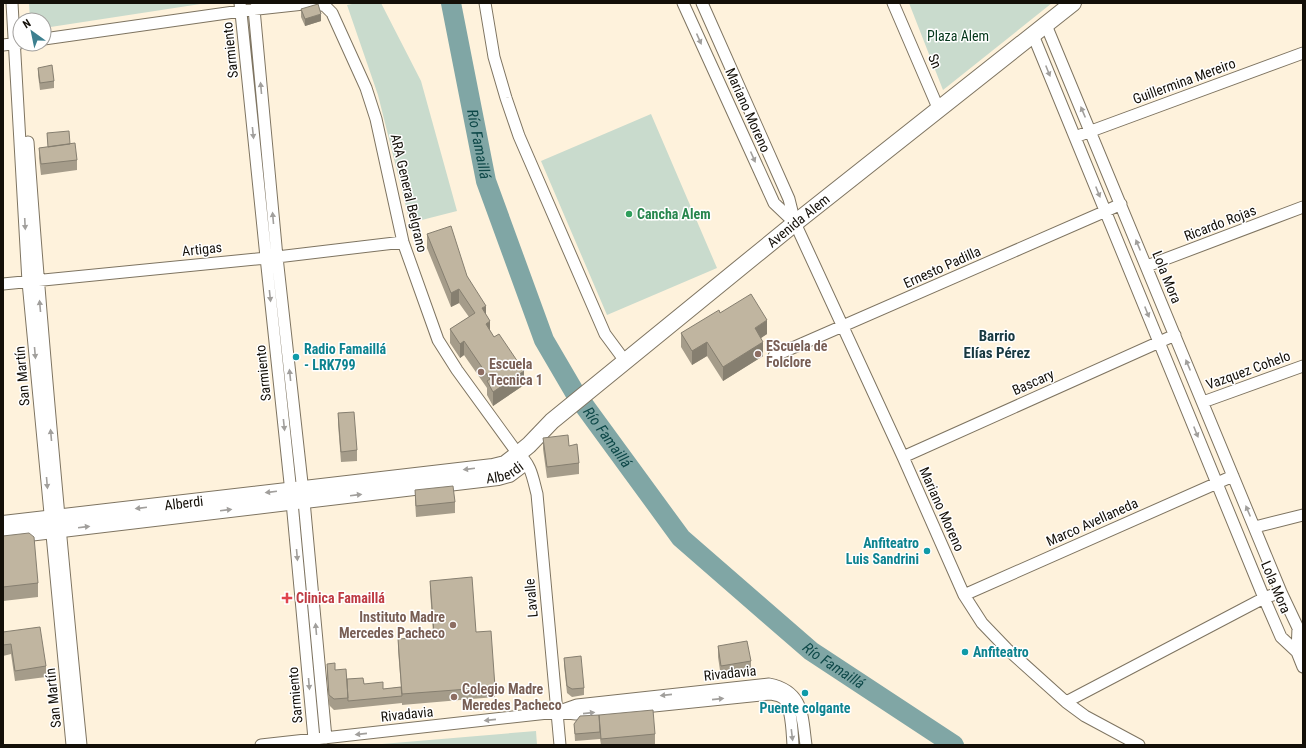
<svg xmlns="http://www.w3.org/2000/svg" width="1306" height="748" font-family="'Roboto Condensed',sans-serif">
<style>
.green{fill:#c9dbcd}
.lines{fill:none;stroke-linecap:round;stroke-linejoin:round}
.river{stroke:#80a6a5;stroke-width:20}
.street-casing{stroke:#7e7461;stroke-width:13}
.secondary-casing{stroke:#7e7461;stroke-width:18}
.street{stroke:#fff;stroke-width:11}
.secondary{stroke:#fff;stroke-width:16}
.wall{fill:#a59c8a}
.shaded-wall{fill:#867f70}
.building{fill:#c0b5a0;stroke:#867f70}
.oneway{fill:#a19f9c}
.leisure-dot{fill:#2e9e5b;stroke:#fff;stroke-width:1.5}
.education-dot{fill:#8d6e63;stroke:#fff;stroke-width:1.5}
.culture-dot{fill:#0f9aa8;stroke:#fff;stroke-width:1.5}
.health-dot{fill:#e0444e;stroke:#fff;stroke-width:1.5}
.labels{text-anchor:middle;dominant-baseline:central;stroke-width:3;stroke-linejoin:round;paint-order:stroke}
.park-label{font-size:14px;fill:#033519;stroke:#fff}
.street-label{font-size:14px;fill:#130f08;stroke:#fff}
.leisure-label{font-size:14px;font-weight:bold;fill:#27864d;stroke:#fff;text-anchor:start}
.education-label{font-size:14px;font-weight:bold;fill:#785e54;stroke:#fff;text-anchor:start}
.culture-label{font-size:14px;font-weight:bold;fill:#0d838f;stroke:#fff;text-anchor:start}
.health-label{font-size:14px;font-weight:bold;fill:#be3a42;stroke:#fff;text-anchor:start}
.water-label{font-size:15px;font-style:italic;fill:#0d4848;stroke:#fff}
.neighbourhood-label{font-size:15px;font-weight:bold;fill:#183840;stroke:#fff}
</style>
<rect width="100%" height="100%" fill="#fef2dc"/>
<path class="green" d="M29,3H207L44,28V20H30Z
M357,3H381L421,81L457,211L410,223L378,95L347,5Z
M909,3H1052L943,90Z
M651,114L717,268L607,315L541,161Z
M536,731L537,745H370Z"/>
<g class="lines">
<path class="river" id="s1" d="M451,3L486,181L544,340L575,393L681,538L811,651L954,745"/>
<g class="street-casing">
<path id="street" d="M12,3L28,282L72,745
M240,3L266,257L292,502L314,739
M485,3L494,57L506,98L519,136L605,334L625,361
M683,3L774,203L795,223
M702,3L789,199L795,223L903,457L964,595L982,623L1007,649L1066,702L1085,716L1139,745
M893,3L939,110
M254,9L277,257L304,501L326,738
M1046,25L1281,592L1298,628L1297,652L1303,667
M1033,35L1264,598L1281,637L1297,652
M44,39L241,11L313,3L325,6L332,13L366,88L376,119L403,242L438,340L457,370L518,454C531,463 533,479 537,494L560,745
M3,45L20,43
M1075,137L1303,53
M28,142C42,343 61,544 81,745
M1147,266L1303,207
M3,284L277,257L403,242
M774,356L1106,211L1121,204
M1203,402L1303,366
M903,457L1175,335
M1255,527L1303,515
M964,595L1233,476
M1066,702L1264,598L1281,592
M261,745L557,712
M793,745C792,733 792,706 783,698C779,695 774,695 770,694L576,714L557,712L577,705L769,684C804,691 802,716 806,745"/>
</g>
<g class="secondary-casing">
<g id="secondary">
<path id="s2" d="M3,524L493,467L505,464L518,454L529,445L552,421L795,223L1073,3"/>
<path id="s3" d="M3,536L498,477L509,474L521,465"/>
</g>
</g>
<use href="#street" class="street"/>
<use href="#secondary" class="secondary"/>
</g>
<path class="wall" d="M301,9L321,21L305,26L301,17Z
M38,68L54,81V88L40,90L38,75Z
M47,133L70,144L77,160V170L41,175L39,158V148L48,147Z
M427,234L467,276L486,315L490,331L524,385L493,406L487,395V388L464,355L460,358L450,343V329L469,317L459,303L451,307L427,248Z
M720,313L767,334L761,338L763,356L723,381L707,356L692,365L681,347V333Z
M338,413L357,450V461L341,462L338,424Z
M543,438L569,446L579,463V474L547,478L543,449Z
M415,490L455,502V513L416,517L415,500Z
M3,536L38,583V597L3,601Z
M430,581L476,632L495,687V697L402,705V703L334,710L329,705L327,675V664L347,679L383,689L401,687L398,650V639L416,638V634L433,633L430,591Z
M3,632L46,666V677L15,681L11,654L3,656Z
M718,646L751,661V671L721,677L718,657Z
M564,658L584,688V695L572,697L567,693L564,665Z
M580,716L655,734V745H601L600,739L575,741L574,724Z"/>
<path class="shaded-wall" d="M321,14V21L305,26V19Z
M459,289V303L451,307V293Z
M486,306V320L482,308Z
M767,320V334L755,342V328Z
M490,321V335L486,324Z
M464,341V355L460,358V344Z
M707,342V356L692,365V351Z
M763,342V356L723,381V367Z
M524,371V385L493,406V392Z"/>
<path class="building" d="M318,4L321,14L305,19L301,9Z
M52,65L54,81L40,83L38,68Z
M69,131L70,144L48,147L47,133Z
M75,143L77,160L41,164L39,148Z
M451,226L467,276L486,306L482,308L490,321L486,324L494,337L499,334L524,371L493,392L487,381L490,379L464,341L460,344L450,329L475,313L459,289L451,293L427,234Z
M751,294L767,320L755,328L763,342L723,367L707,342L692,351L681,333L719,310L720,313Z
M354,412L357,450L341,452L338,413Z
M568,435L569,446L577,444L579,463L547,467L543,438Z
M453,486L455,502L416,506L415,490Z
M29,533L34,537L38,583L3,587V536Z
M472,577L476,632L491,631L495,687L402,694L398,639L417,638L416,634L434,633L430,581Z
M40,627L46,666L15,671L11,644L3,645V632Z
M747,641L751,661L721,666L718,646Z
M581,656L584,688L572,689L567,686L564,658Z
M335,663V670L346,669L348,698L334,699L329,695L327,664Z
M363,678L364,684L383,682V689L401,687L402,696L348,701L347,679Z
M653,710L655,734L601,739L599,715Z
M599,715L600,732L575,734L574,724L580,716Z"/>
<defs><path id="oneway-solid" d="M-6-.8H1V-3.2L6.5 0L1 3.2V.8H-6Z"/></defs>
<g class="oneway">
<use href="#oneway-solid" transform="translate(699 39) rotate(66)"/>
<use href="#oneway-solid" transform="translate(1048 71) rotate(68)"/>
<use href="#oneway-solid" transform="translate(261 88) rotate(-95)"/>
<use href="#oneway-solid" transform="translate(1083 112) rotate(-113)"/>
<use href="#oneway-solid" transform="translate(253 133) rotate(84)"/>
<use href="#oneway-solid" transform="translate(753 157) rotate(66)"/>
<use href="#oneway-solid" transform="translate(1098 192) rotate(68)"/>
<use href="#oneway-solid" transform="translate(273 218) rotate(-95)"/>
<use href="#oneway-solid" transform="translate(25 224) rotate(87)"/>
<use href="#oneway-solid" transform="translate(1138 245) rotate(-113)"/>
<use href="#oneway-solid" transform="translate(270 296) rotate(84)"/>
<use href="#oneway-solid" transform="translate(40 306) rotate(-95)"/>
<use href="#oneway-solid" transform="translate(1147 312) rotate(68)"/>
<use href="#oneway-solid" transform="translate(35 353) rotate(85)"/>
<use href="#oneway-solid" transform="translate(1188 365) rotate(-113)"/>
<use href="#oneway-solid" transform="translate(290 375) rotate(-96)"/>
<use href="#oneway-solid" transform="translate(284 425) rotate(84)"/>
<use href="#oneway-solid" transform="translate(1196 432) rotate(68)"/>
<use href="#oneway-solid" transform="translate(51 435) rotate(-95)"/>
<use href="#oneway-solid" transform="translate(469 469) rotate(173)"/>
<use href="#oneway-solid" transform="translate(47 483) rotate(85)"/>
<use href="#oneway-solid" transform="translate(271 492) rotate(173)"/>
<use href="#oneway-solid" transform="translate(356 495) rotate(-7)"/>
<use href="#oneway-solid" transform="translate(141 508) rotate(173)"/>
<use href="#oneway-solid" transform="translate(226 510) rotate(-7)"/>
<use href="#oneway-solid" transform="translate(1248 511) rotate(-113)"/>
<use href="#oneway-solid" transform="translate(84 527) rotate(-7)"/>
<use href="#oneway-solid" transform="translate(297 555) rotate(85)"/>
<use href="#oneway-solid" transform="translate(316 629) rotate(-95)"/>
<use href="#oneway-solid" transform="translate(309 684) rotate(85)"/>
<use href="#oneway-solid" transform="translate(666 695) rotate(174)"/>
<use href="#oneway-solid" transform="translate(718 699) rotate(-6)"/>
<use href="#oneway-solid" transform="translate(589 713) rotate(-6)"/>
<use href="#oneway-solid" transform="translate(490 720) rotate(174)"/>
<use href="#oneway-solid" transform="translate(361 734) rotate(174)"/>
<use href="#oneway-solid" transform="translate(792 735) rotate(83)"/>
</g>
<circle class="leisure-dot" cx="629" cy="214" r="4"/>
<g class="education-dot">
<circle cx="758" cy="354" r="4"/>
<circle cx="481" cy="372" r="4"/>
<circle cx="453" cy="625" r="4"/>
<circle cx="454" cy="697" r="4"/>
</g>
<g class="culture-dot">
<circle cx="296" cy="357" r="4"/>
<circle cx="927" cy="551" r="4"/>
<circle cx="965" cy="652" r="4"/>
<circle cx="805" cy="693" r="4"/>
</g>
<path class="health-dot" d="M285 592h4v4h4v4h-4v4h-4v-4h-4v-4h4z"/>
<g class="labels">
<g class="park-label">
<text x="958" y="36">Plaza Alem</text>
</g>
<g class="street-label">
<text transform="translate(230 50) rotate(-96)">Sarmiento</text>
<text transform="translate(935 61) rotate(67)">Sn</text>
<text transform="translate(1184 81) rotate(-20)">Guillermina Mereiro</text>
<text transform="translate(748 110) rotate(66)">Mariano Moreno</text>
<text transform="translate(409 193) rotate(77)">ARA General Belgrano</text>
<text stroke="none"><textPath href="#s2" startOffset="887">Avenida Alem</textPath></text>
<text transform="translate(1220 223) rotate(-21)">Ricardo Rojas</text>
<text transform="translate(202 249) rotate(-6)">Artigas</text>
<text transform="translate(942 267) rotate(-24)">Ernesto Padilla</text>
<text transform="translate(1167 277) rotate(68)">Lola Mora</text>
<text transform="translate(1248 370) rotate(-20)">Vazquez Cohelo</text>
<text transform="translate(263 373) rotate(-96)">Sarmiento</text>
<text transform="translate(22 376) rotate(-95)">San Martín</text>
<text transform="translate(1033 382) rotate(-24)">Bascary</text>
<text stroke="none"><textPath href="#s3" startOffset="506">Alberdi</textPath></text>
<text stroke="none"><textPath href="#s2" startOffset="182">Alberdi</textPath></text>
<text transform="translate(942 509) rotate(66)">Mariano Moreno</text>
<text transform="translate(1092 522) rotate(-24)">Marco Avellaneda</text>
<text transform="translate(1276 587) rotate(67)">Lola Mora</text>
<text transform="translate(531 598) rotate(-95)">Lavalle</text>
<text transform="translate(730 673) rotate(-6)">Rivadavia</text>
<text transform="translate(295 695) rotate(-95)">Sarmiento</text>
<text transform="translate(53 698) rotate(-96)">San Martín</text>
<text transform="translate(407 714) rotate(-6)">Rivadavia</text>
</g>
<g class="leisure-label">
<text x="637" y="214">Cancha Alem</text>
</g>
<g class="education-label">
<text x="766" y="346">EScuela de<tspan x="766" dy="16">Folclore</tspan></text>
<text x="489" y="364">Escuela<tspan x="489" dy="16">Tecnica 1</tspan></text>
<text x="445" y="617" text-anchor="end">Instituto Madre<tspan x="445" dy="16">Mercedes Pacheco</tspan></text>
<text x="462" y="689">Colegio Madre<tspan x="462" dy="16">Meredes Pacheco</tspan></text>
</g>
<g class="culture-label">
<text x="304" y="349">Radio Famaillá<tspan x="304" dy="16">- LRK799</tspan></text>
<text x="919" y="543" text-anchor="end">Anfiteatro<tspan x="919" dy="16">Luis Sandrini</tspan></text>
<text x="973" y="652">Anfiteatro</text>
<text x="805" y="708" text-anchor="middle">Puente colgante</text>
</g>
<g class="health-label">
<text x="296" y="598">Clinica Famaillá</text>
</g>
<g class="water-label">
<text stroke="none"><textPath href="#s1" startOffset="144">Río Famaillá</textPath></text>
<text stroke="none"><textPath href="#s1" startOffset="467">Río Famaillá</textPath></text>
<text stroke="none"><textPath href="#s1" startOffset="791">Río Famaillá</textPath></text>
</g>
<g class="neighbourhood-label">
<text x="997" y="336">Barrio<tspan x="997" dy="17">Elías Pérez</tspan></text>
</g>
</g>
<rect width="1306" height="748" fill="none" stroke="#130f08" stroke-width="8"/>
<g transform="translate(32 32) rotate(327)"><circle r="19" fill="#ffffff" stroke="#a19f9c"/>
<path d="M0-3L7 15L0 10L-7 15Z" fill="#3d8090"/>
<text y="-6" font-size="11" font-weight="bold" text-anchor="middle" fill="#130f08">N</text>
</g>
</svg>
